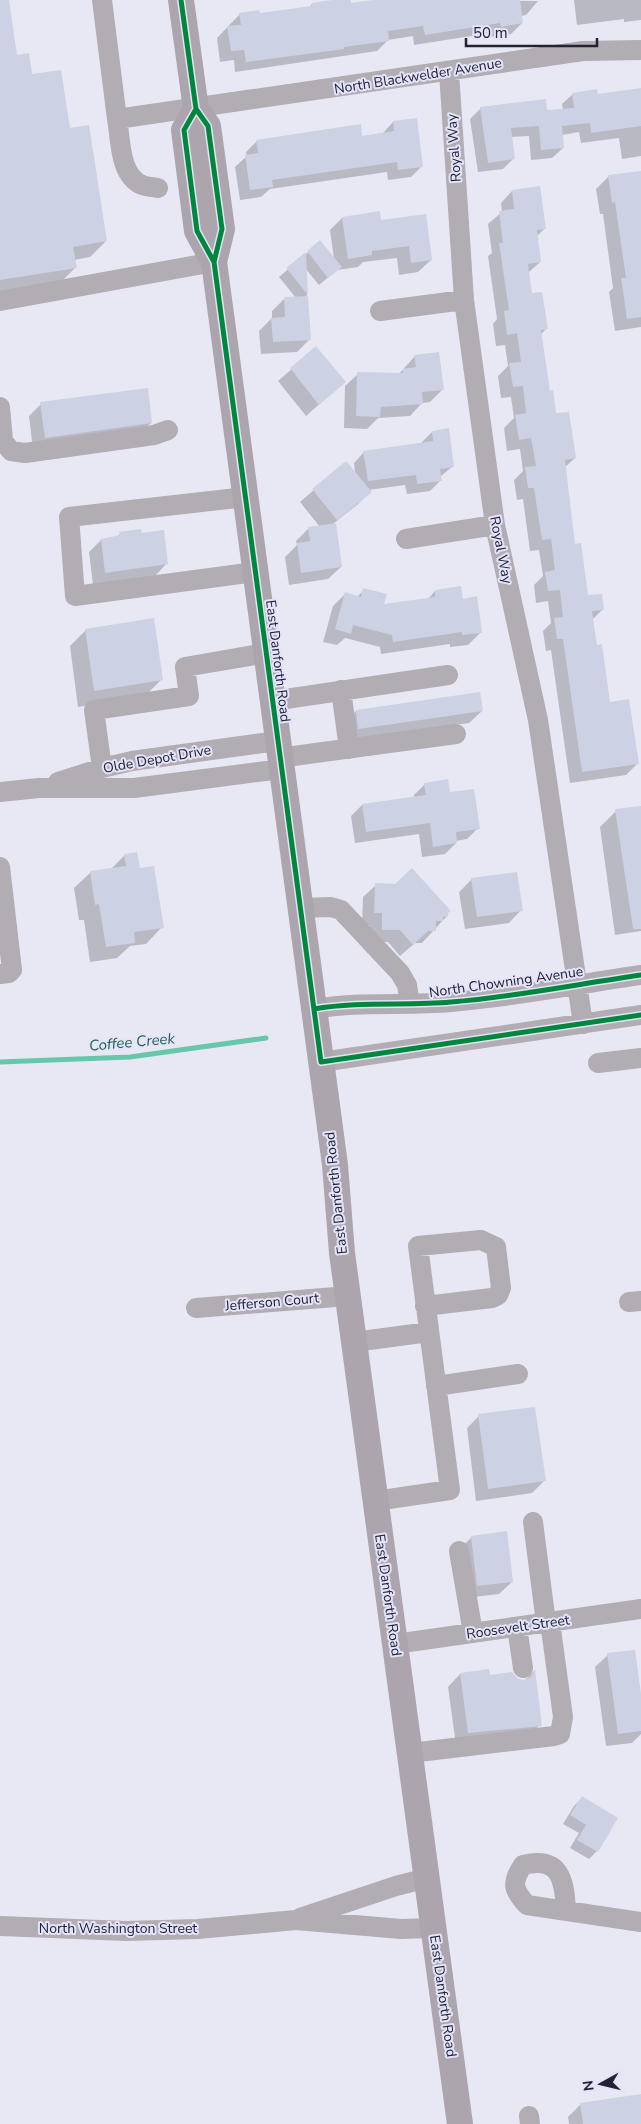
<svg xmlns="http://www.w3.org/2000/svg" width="641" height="2124" font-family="'Nunito Sans',sans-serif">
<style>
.shadow{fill:#0003}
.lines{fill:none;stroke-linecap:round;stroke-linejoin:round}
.stream{stroke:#67c7aa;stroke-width:5}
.building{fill:#ccd1e3}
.minor{stroke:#b2acb3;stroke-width:20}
.major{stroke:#aca5ad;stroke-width:26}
.cycleway-casing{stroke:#e3e3f9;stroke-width:8}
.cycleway{stroke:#00873e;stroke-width:5}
.labels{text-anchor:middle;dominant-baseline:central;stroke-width:4;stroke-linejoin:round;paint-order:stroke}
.street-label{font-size:14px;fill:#222135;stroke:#e3e3f9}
.water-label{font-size:15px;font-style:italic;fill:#1f624a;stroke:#e3e3f9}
</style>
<rect width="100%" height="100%" fill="#e8e8f4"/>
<path class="shadow" d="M0,0H7L16,56L69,129L106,241L90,257L74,260L75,268L59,284L0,293Z
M341,0H350V4L381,0L538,1L526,15L521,16L522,23L511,34L490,37V33L414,45L413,36L388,40L377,51L235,72L234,60L220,62L217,38L240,14L259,15L309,8L312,4Z
M574,0H641V20L624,22V19L577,25Z
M641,89V156L622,159L619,138L581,143L579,132L562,135L563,148L552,158L531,160L529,136L511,137L514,158L503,169L478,172L470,119L481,108L546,112L563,110L562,104L573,94L597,96Z
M393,122L421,167L411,177L388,180L387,172L270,189L261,197L240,200L235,167L247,156L246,152L257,141L361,137L383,133Z
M641,172V327L615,331L609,292L613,288L603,214H600L596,189L609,176Z
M512,191L545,228L536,237L540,262L528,273L531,295L546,329L541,334L549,392L555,415L575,458L564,468L573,545L587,597L603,609L592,620L596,646L609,703L637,764L626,775L570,783L551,650L546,651L543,631L551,623L548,601L536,603L534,585L543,576L539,550L530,551L523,499L517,500L514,480L523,471L520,449L507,451L504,428L514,418L511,397L501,398L498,376L508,366L505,345L496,346L493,324L497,319L488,256L492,253L488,224L502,212L501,203Z
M342,218L380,221L431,260L418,272L399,275L397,258L363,262L358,267L337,270L319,285L305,268L307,295L304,298L310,339L297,352L261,354L259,331L272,318V311L284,299L296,298L279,277L320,242L334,259L330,230Z
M316,348L344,382L306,416L278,381Z
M415,356L443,389L430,402L422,403L410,416L378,418L367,429L344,428L345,386L358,374L398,375Z
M41,404L151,423L138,435L33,450L29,416Z
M432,432L453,466L440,477L441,480L430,491L407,494L405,485L368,490L370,492L358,504L334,523L341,567L328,579L289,585L285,557L297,545L296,541L308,529L320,527L300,502L346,462L355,473L354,463L364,452L422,444V442Z
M120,534L141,535L167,563L155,576L93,585L89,552L101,540L117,537Z
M364,590L383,605L428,599L435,591L461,600L481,632L468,645L450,647V644L381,654L380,647L345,638L337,645L323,642L333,606L345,594L357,597Z
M86,630L162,679L146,695L78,707L70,646Z
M356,711H482L469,723L346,740L344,723Z
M425,784L449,793L478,828L467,839L456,841V843L445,854L422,857L419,834L355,843L351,816L362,805L414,798V795Z
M641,807V931L615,935L600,827L616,811Z
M125,855L139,870L162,927L146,944L130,946L117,958L90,962L84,920H79L74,888L91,872L111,869Z
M472,879L521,910L509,923L465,929L459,892Z
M376,885H396L447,913V916L422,943H415L400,956L388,942H370V925H362L363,897Z
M479,1416L544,1481L532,1493L476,1501L467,1428Z
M472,1537L512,1582L499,1594L465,1598L459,1549Z
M608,1655L641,1704V1734L632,1743L606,1746L595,1667Z
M534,1671L540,1725L528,1737L456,1745L448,1687L460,1674L524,1681Z
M582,1798L597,1851L589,1859L570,1848L579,1833L563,1824L574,1806Z
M641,2096V2124H569L568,2117L581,2104Z"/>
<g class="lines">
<path class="stream" d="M0,1062L130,1057L266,1038"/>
</g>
<path class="building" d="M0,0H9L17,55L29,53L32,74L61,70L70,128L89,125L107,241L73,247L77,268L0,280Z
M332,0H351V3L373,0H520L523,23L501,27L500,23L425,35L423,26L388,31L389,41L344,47V49L246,62L244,50L231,51L227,26L241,25L239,13L259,10L260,13L312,6V3Z
M641,88V126L591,133L590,123L562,126L564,148L541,150L539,126L511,128L515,159L488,163L480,107L546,99L547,110L574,108L572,93L597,89L598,94Z
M417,118L423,167L398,170L397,162L272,180L273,187L250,190L245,155L258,153L256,140L361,124L362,136L394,131L393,121Z
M641,171V317L627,319L621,278H626L615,202L612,203L608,175Z
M540,186L546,229L537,230L541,262L528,264L532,293L542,292L548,329L541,330L550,391L553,390L556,413L569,412L576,458L565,460L575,544L581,543L588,595L602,594L604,610L592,611L597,645L602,644L610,702L629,699L639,764L582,772L563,639H557L554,618L563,617L560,590L548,591L545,572L555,570L551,539L542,540L534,488H528L525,467L536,466L531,438L519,440L515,415L526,413L523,386L513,387L509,363L521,362L517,333L507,335L504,311L509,310L499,243H503L499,211L514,209L512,190Z
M380,211L381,220L426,214L432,260L411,263L409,246L372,251V255L348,259L342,217Z
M320,240L342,267L328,278L307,251Z
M306,252L308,295L286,268Z
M308,296L311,340L273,342L271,318L285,317L284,297Z
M316,346L346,382L319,405L290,368Z
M439,352L444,390L422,392L423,404L381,407L380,417L356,416L357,372L403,373V369L416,367L414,355Z
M148,388L152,423L45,438L40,402Z
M449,428L454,467L440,469L442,481L417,484L416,475L368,481L363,451L433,441L432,431Z
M346,461L372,492L337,520L312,489Z
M336,523L342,567L301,573L297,543L310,541L308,527Z
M141,529L142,533L164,530L168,564L105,573L101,539L120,535L119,532Z
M461,586L463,599L477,596L482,633L462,635V632L393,642L392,635L353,625L351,634L335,629L345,592L361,597L363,588L387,594L384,604L435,597V590Z
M154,618L163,680L94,691L85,629Z
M480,692L483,711L358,729L356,710Z
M448,779L450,792L474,789L480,829L456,832L457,843L433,847L430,823L366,832L362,804L426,795L424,783Z
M641,806V929H633L615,809Z
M137,852L140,868L154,866L164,928L134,932L135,943L106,947L99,904L95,905L90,871L126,866L124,854Z
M412,868L451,911L448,913V916L443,917V921H436V931H428L413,945L400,930H382V913H374L375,883L395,884Z
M517,872L523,911L477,917L471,878Z
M535,1407L546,1481L488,1489L478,1414Z
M507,1531L513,1582L477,1586L471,1536Z
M635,1650L641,1694V1731L618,1734L607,1653Z
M489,1669L490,1675L512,1672L518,1679L524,1680L531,1677L535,1669L542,1726L468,1733L460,1673Z
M582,1796L618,1818L598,1852L577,1840L586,1825L570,1815Z
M641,2094V2124H583L580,2103Z"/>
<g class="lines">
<path class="minor" d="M102,0L117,119L583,51L641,50
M449,72L464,300L495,525L538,720L583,1024
M117,119C121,140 119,175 142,185C147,187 153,187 158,188
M0,301L214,262
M380,311L464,300
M0,407L3,441L11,451L25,453L154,435L168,430
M246,497L69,517L75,596L255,572
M406,539L495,525
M341,690L349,749
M272,701L448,675
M279,758L456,734
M102,768L94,710L189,696L185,667L266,653
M58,782L102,768L132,761L277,741
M0,792L39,788H134L281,769
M0,867L12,970L9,973L0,974
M300,908L331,907L341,910L400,973L407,985L410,1004
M314,1009C359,1001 406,1006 451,1002C515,997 578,984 641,975
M321,1062L641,1015
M598,1063L641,1058
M629,1302L641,1301
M196,1308L348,1296
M354,1342L429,1332
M436,1386L518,1374
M375,1501L450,1490C439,1409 428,1328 418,1246L481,1240L496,1247L501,1288L498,1295L492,1298L425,1306
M533,1522L546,1623
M459,1551L473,1633
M517,1627L523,1668
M395,1644L641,1609
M410,1753L554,1736L560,1734L563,1717L550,1622
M566,1909C564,1879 560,1856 523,1865C511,1883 513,1890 527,1905L641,1922
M300,1918L396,1886L427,1878
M0,1926L126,1931L198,1929L296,1920L401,1929L434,1928
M529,2116L530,2124"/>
<path class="major" d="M181,0L196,109L208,126L222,229L214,262L335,1165L342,1253L460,2124
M196,109L184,130L197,231L214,262"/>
<g class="cycleway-casing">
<path id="cycleway" d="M181,0L196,109L208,126L222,229L214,262L321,1062L641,1015
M196,109L184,130L197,231L214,262
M314,1009C359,1001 406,1006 451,1002C515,997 578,984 641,975"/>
</g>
<use href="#cycleway" class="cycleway"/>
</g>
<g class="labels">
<g class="street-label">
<text transform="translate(418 76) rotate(-9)">North Blackwelder Avenue</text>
<text transform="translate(454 148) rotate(-94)">Royal Way</text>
<text transform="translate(501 550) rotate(79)">Royal Way</text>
<text transform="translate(278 661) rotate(83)">East Danforth Road</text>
<text transform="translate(157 759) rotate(-10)">Olde Depot Drive</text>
<text transform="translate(506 982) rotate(-8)">North Chowning Avenue</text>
<text transform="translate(336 1193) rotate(-96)">East Danforth Road</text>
<text transform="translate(272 1302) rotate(-5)">Jefferson Court</text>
<text transform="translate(388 1595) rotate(82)">East Danforth Road</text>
<text transform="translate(518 1627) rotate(-8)">Roosevelt Street</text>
<text x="118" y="1928">North Washington Street</text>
<text transform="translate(443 1996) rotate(82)">East Danforth Road</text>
</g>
<g class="water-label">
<text transform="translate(132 1042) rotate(-5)">Coffee Creek</text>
</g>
</g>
<g transform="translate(601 2084) rotate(262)" stroke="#e3e3f9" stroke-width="4" paint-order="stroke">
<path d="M0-4L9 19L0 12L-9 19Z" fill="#222135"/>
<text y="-8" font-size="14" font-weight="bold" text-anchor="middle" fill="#222135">N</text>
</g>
<path d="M466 38v8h131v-8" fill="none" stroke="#222135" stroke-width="2.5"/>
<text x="473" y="38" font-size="15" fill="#222135" stroke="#e3e3f9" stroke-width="4" paint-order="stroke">50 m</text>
</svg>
